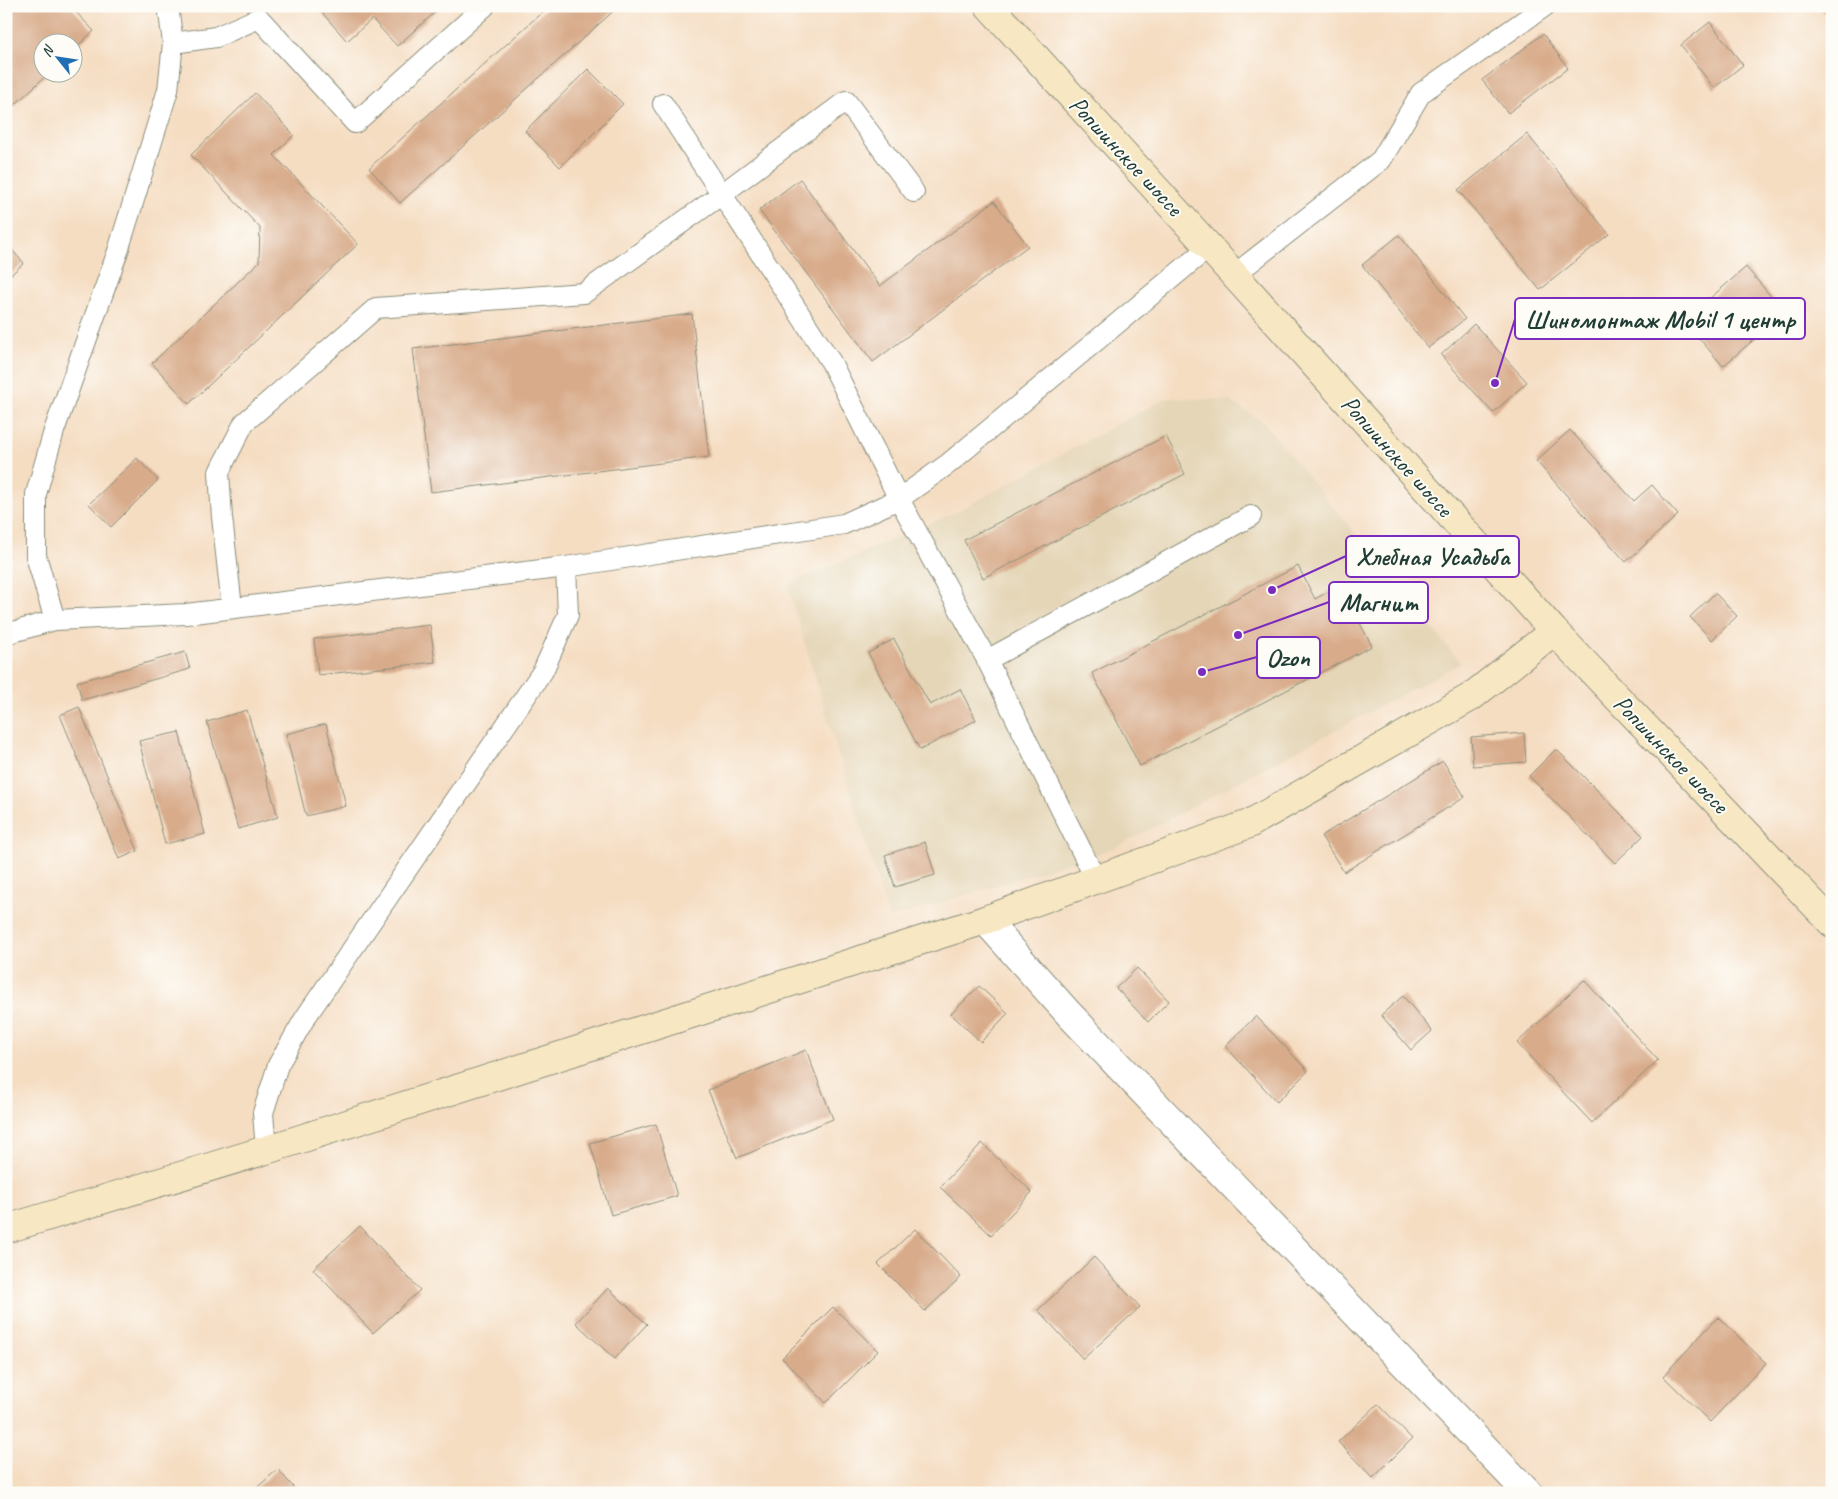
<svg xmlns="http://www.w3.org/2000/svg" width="1838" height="1499" font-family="Caveat,sans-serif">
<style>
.built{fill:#e5d6b7}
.building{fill:#d8ab8a}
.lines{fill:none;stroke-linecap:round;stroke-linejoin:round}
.lane-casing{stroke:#8a8d7b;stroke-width:22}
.street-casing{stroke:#8a8d7b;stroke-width:30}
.secondary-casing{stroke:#8a8d7b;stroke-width:30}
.lane{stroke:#fff;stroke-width:20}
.street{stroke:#fff;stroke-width:28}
.secondary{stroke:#f7e8c3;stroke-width:28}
.labels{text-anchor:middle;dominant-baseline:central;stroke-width:4;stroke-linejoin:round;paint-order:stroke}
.street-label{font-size:25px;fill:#1f3d34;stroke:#fdfcf7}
.leader{fill:none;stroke:#7b2cbf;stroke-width:2}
.callout-dot{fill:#7b2cbf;stroke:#fdfcf7;stroke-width:2}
.callout{fill:#fdfcf7;stroke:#7b2cbf;stroke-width:2}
.callout-label{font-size:26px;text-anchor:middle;font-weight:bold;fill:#1f3d34}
</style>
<rect width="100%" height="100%" fill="#fdfcf7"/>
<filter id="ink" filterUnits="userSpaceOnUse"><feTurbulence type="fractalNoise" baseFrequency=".02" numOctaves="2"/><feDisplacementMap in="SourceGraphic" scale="10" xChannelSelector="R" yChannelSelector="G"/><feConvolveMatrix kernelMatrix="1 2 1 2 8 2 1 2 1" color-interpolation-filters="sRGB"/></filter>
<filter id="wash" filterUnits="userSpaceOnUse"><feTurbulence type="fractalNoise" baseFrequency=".0096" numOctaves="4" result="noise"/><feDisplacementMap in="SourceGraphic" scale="20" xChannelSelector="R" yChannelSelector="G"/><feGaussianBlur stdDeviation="1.12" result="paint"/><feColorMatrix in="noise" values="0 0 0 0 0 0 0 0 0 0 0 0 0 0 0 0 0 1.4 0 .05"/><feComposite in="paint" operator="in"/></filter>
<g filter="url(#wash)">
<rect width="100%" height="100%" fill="#f5ddc2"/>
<path class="built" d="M1166,398L1228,400L1264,423L1461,663L1115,848L889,919L787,585L954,513Z"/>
<g id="blocks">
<path class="building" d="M6,6H70L94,31L72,51V42H42V72H50L6,113Z
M316,6H442L397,46L372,19L347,41Z
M549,6H619L400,203L369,168Z
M1819,6H1832V24Z
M1710,22L1743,65L1714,88L1681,45Z
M1543,34L1568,68L1508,113L1482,80Z
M588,69L623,104L560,167L525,131Z
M255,93L294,135L274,155L358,244L189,404L152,363L259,262L260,228L191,155Z
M1527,134L1609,234L1540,290L1458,190Z
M800,179L880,286L994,201L1028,246L873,362L759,210Z
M1399,235L1465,319L1428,348L1362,265Z
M6,244L24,263L6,279Z
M1746,267L1785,313L1723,366L1684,321Z
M692,314L709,457L431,492L413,349Z
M1474,324L1527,382L1493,413L1441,355Z
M1570,430L1634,501L1652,485L1678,515L1626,562L1536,461Z
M1166,436L1185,474L983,578L964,540Z
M137,458L158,480L111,527L89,504Z
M1298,566L1315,599L1340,585L1372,646L1140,766L1092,673Z
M1715,593L1737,616L1712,640L1690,617Z
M430,625L435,662L318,675L314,639Z
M894,639L930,705L960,689L976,720L920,750L868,653Z
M185,652L190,669L82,700L77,682Z
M79,707L138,851L119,859L60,715Z
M247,710L278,817L238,829L207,722Z
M326,724L346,806L306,816L286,734Z
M179,732L205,834L165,844L139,741Z
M1524,733L1526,762L1473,766L1471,737Z
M1556,749L1643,836L1615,863L1529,776Z
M1443,761L1465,797L1344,872L1321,836Z
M925,842L935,875L895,887L885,855Z
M1137,968L1169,1001L1148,1022L1116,988Z
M1584,980L1658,1060L1592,1123L1517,1043Z
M979,986L1008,1013L981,1042L951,1014Z
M1403,996L1432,1031L1411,1050L1381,1015Z
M1256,1016L1308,1071L1277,1102L1225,1046Z
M806,1050L833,1119L737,1158L708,1090Z
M656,1124L677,1196L611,1215L590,1143Z
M982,1143L1032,1192L991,1235L940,1187Z
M360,1226L420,1290L373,1333L313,1269Z
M915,1229L961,1277L925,1311L878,1264Z
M1094,1257L1140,1307L1083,1359L1038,1310Z
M608,1288L647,1324L615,1359L576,1323Z
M833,1307L878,1351L826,1403L782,1358Z
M1718,1317L1766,1363L1710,1422L1663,1376Z
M1378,1404L1412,1439L1373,1478L1338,1442Z
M278,1469L298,1493H251Z"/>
</g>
</g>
<g filter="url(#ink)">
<use href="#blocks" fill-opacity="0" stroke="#8a8d7b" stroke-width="1"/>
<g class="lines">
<g class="lane-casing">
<path id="lane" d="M173,43L216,37L259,18L355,123L485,6
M663,104L831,362L899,499L987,660L1096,880
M1234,275L1381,160L1421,93L1545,6
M232,608L222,517L219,472L244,423L376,308L584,293L722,194L846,101L914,192
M55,620L36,556V494L54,431L118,251L168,90L173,43L168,6
M6,634L55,620L186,614L566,567L844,524L899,499L948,464L1209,247
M987,660L1251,516
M266,1150L263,1113L278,1065L305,1018L543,671L568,615L566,567"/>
</g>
<g class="street-casing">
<path id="street" d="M985,920L1069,1014L1528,1493"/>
</g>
<g class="secondary-casing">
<path id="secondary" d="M989,6L1209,247L1554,631L1832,923
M6,1229L266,1150L985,920L1249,824L1471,697L1554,631"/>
</g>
<use href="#lane" class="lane"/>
<use href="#street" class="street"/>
<use href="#secondary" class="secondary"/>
</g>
</g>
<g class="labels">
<g class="street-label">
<text transform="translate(1126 156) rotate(47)">Ропшинское шоссе</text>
<text transform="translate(1397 456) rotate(48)">Ропшинское шоссе</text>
<text transform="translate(1671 754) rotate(46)">Ропшинское шоссе</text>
</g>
</g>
<path class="leader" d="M1495 383L1515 319M1272 590L1346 556M1238 635L1329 602M1202 672L1257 657"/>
<g class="callout-dot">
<circle cx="1495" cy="383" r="5"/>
<circle cx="1272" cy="590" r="5"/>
<circle cx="1238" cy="635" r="5"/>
<circle cx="1202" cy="672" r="5"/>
</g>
<g class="callout">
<rect x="1515" y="298" width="290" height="41" rx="5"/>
<rect x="1346" y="536" width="173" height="41" rx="5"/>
<rect x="1329" y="582" width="99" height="41" rx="5"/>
<rect x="1257" y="637" width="63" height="41" rx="5"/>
</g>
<g class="callout-label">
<text x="1660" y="328">Шиномонтаж Mobil 1 центр</text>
<text x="1433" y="565">Хлебная Усадьба</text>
<text x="1379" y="611">Магнит</text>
<text x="1288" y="666">Ozon</text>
</g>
<rect width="1838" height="1499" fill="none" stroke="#fdfcf7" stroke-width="25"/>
<g transform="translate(58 58) rotate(300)"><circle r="24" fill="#fdfcf7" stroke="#a4b0a9"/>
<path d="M0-4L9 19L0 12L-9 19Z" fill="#1f6fb2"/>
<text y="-8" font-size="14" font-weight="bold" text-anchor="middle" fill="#1f3d34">N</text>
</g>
</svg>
